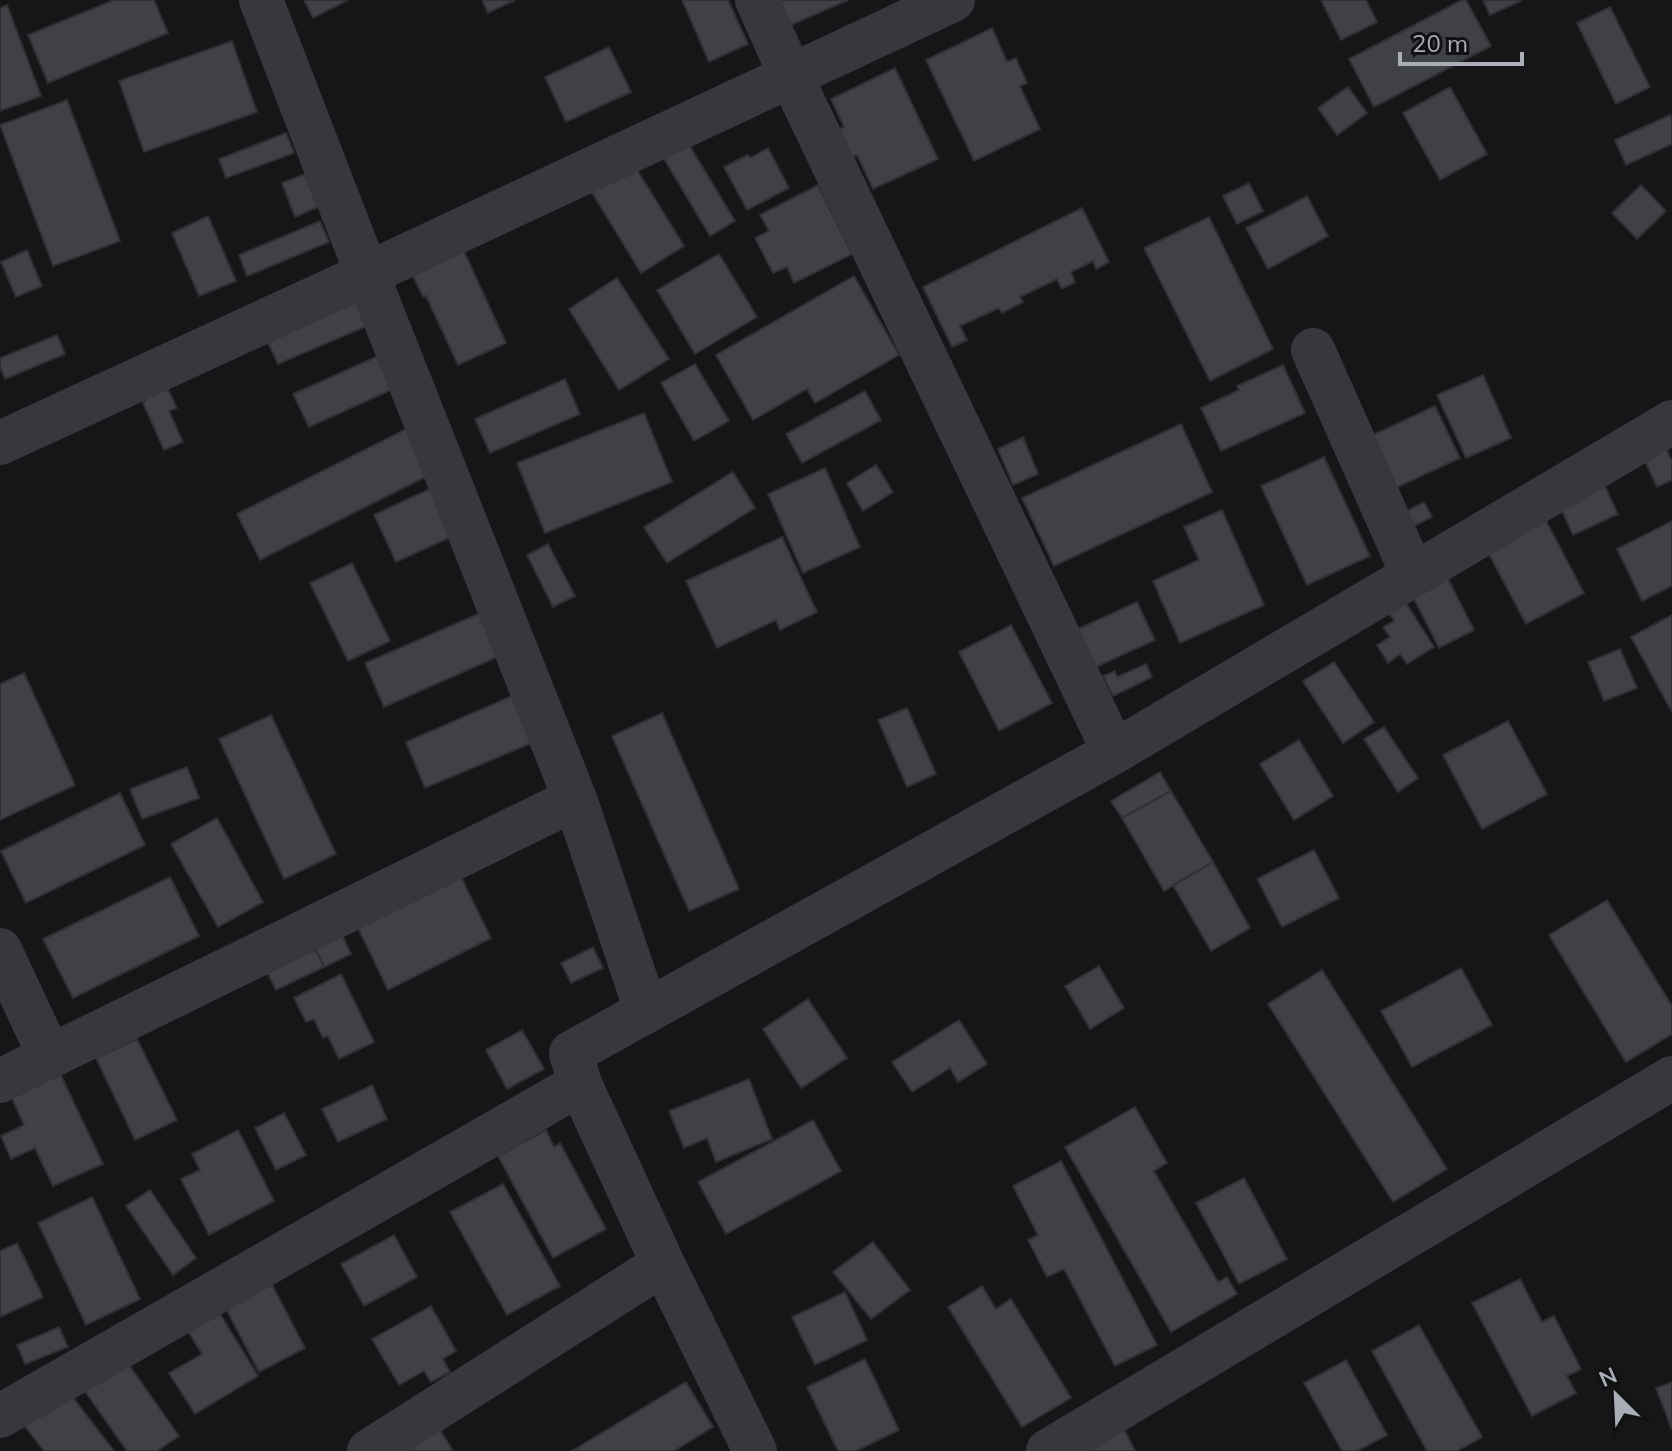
<svg xmlns="http://www.w3.org/2000/svg" width="1672" height="1451" font-family="Mulish,sans-serif">
<style>
.building{fill:#404145;stroke:#303034;stroke-width:2}
.lines{fill:none;stroke-linecap:round;stroke-linejoin:round}
.minor{stroke:#37383d;stroke-width:44}
</style>
<rect width="100%" height="100%" fill="#161618"/>
<path class="building" d="M114,0H154L168,33L48,83L28,35Z
M304,0H348L313,18Z
M482,0H515L488,13Z
M682,0H728L748,44L709,62Z
M778,0H848L789,26Z
M1321,0H1366L1377,22L1341,40Z
M1462,0H1466L1491,46L1374,107L1349,59Z
M1483,0H1520L1521,1L1490,15Z
M7,5L41,96L0,111V8Z
M1610,7L1650,87L1616,104L1577,23Z
M992,28L1007,62L1016,58L1027,83L1020,86L1040,129L974,161L926,60Z
M232,41L257,112L144,152L119,81Z
M609,47L631,92L566,122L545,77Z
M895,68L938,159L873,189L857,155L850,158L838,130L844,127L831,99Z
M1348,87L1367,113L1337,135L1318,108Z
M1450,87L1487,154L1440,180L1403,113Z
M67,100L120,241L53,266L0,125Z
M1670,115L1672,118V144L1626,165L1615,140Z
M286,133L294,153L226,178L219,159Z
M685,138L735,221L710,236L660,152Z
M768,148L789,188L747,210L724,167L748,155L750,158Z
M631,160L684,246L641,273L588,186Z
M305,174L318,207L295,217L282,183Z
M1249,183L1263,211L1237,224L1223,196Z
M818,185L852,254L794,283L787,267L773,273L755,238L769,231L760,215Z
M1641,185L1666,211L1637,239L1612,213Z
M1307,196L1328,236L1268,269L1246,228Z
M1082,208L1109,262L1096,269L1093,261L1071,272L1075,282L1062,289L1057,279L1020,297L1023,302L1002,313L999,308L960,326L967,340L952,347L923,287Z
M208,216L236,281L199,296L172,233Z
M1209,217L1273,349L1210,381L1144,248Z
M320,221L329,242L247,276L239,255Z
M27,250L42,286L16,297L1,262Z
M464,251L506,343L458,365L426,296L423,297L412,274Z
M719,254L757,317L695,354L657,290Z
M854,276L899,355L815,403L807,389L753,420L716,355Z
M617,278L669,359L619,390L569,309Z
M357,302L367,326L278,364L267,341Z
M57,335L65,354L5,379L0,367V358Z
M378,356L393,389L309,427L293,394Z
M695,364L729,421L694,441L661,383Z
M1283,365L1305,413L1221,451L1201,408L1239,390L1237,386Z
M1483,375L1511,438L1466,458L1437,395Z
M565,379L580,414L490,453L475,419Z
M167,387L177,408L169,411L183,442L164,450L143,403L147,398Z
M865,391L881,420L802,463L786,434Z
M1435,406L1460,458L1385,493L1360,441Z
M644,413L672,482L545,533L517,463Z
M1181,424L1212,492L1054,566L1022,498Z
M412,426L435,472L260,560L237,514Z
M1023,437L1038,474L1013,485L998,449Z
M1665,447L1672,461V480L1657,487L1643,457Z
M1324,457L1370,556L1307,585L1261,486Z
M876,465L893,492L863,511L847,483Z
M825,468L860,547L803,573L768,494Z
M733,472L755,508L667,563L644,527Z
M1601,478L1618,514L1573,535L1556,498Z
M440,484L462,532L396,562L374,515Z
M1424,502L1432,517L1406,530L1399,515Z
M1222,510L1264,605L1180,643L1153,581L1199,560L1184,527Z
M1543,515L1584,593L1526,624L1489,554Z
M1672,521V586L1642,601L1617,549Z
M782,537L817,612L780,630L776,620L717,648L686,581Z
M548,544L575,596L553,607L527,555Z
M352,563L390,641L348,661L310,583Z
M1445,573L1474,630L1439,648L1410,591Z
M1404,600L1434,647L1407,664L1400,654L1388,663L1377,645L1390,637L1383,627L1394,621L1388,611Z
M1137,602L1155,640L1096,667L1078,629Z
M485,611L504,654L384,707L365,663Z
M1672,615V712L1631,637Z
M1011,625L1052,703L999,731L959,652Z
M1620,649L1637,688L1604,701L1588,662Z
M1334,662L1374,722L1343,743L1303,681Z
M1146,664L1152,677L1113,696L1103,676L1115,671L1117,677Z
M24,673L75,785L0,820V684Z
M521,692L541,739L425,788L406,742Z
M907,708L936,774L907,787L878,720Z
M662,713L739,889L689,911L612,736Z
M271,715L336,854L284,879L219,739Z
M1508,721L1547,794L1482,829L1443,755Z
M1384,727L1418,778L1398,792L1364,739Z
M1299,740L1333,796L1294,820L1260,764Z
M187,767L199,798L142,819L130,789Z
M1160,772L1171,791L1122,818L1111,801Z
M1171,791L1213,862L1164,891L1122,818Z
M120,793L145,845L26,903L1,851Z
M217,818L263,902L218,927L171,844Z
M1314,850L1339,898L1282,927L1257,879Z
M1213,862L1250,928L1211,951L1173,885Z
M170,877L199,936L73,998L43,939Z
M461,877L491,938L388,990L358,928Z
M1607,900L1672,1006V1034L1626,1062L1549,935Z
M338,927L351,954L324,967L311,940Z
M311,940L324,967L276,990L263,964Z
M593,947L603,968L571,983L561,963Z
M1099,966L1124,1008L1090,1029L1065,986Z
M1461,968L1492,1025L1412,1067L1381,1011Z
M1322,970L1447,1169L1393,1202L1268,1004Z
M341,974L374,1042L339,1059L328,1036L323,1038L314,1019L306,1022L294,998Z
M808,999L847,1058L801,1088L763,1029Z
M959,1020L987,1064L958,1082L950,1068L912,1092L892,1062Z
M522,1030L544,1069L507,1089L486,1050Z
M137,1039L177,1120L135,1140L96,1058Z
M58,1069L103,1164L53,1186L35,1148L11,1159L1,1136L24,1125L9,1092Z
M749,1079L772,1139L716,1162L707,1138L684,1148L669,1111Z
M372,1085L387,1119L338,1142L322,1109Z
M1135,1107L1167,1163L1154,1171L1218,1282L1227,1277L1237,1294L1171,1332L1065,1147Z
M284,1113L306,1155L276,1170L255,1128Z
M813,1120L841,1171L726,1234L698,1182Z
M238,1130L274,1201L209,1235L181,1179L200,1170L192,1154Z
M546,1130L554,1147L560,1143L606,1229L553,1258L498,1156Z
M1061,1161L1157,1345L1115,1366L1064,1269L1047,1277L1028,1240L1038,1235L1013,1186Z
M1244,1178L1287,1259L1239,1284L1196,1203Z
M503,1184L560,1286L507,1315L450,1212Z
M150,1190L196,1258L173,1275L126,1206Z
M92,1197L140,1299L86,1325L38,1223Z
M394,1235L417,1277L364,1306L341,1264Z
M873,1242L910,1290L871,1319L833,1272Z
M17,1243L43,1297L0,1317V1251Z
M268,1277L305,1348L259,1372L222,1301Z
M1520,1279L1542,1322L1554,1316L1581,1369L1567,1376L1576,1393L1532,1416L1472,1303Z
M982,1286L996,1309L1011,1299L1071,1398L1022,1427L948,1307Z
M845,1292L867,1340L815,1365L792,1317Z
M431,1306L456,1351L443,1359L450,1372L431,1382L424,1371L399,1385L372,1339Z
M217,1309L258,1376L195,1414L169,1373L202,1354L186,1328Z
M1419,1325L1482,1437L1457,1451H1427L1372,1351Z
M59,1327L68,1347L25,1364L17,1345Z
M124,1358L179,1436L157,1451H127L82,1387Z
M865,1359L899,1430L856,1451H838L807,1387Z
M1346,1360L1387,1435L1357,1451H1342L1304,1383Z
M686,1382L713,1427L674,1451H572Z
M1672,1382V1430L1656,1388Z
M65,1387L114,1451H44L21,1421Z
M436,1423L453,1451H390Z
M1121,1423L1135,1451H1071Z"/>
<g class="lines">
<path class="minor" d="M261,0L367,274L575,799L646,1010
M757,0L791,76L1114,752
M1313,350L1413,575
M0,443L367,274L953,0
M0,950L50,1057
M0,1081L575,799
M0,1416L580,1084
M369,1451L663,1264
M755,1451L663,1264L580,1084L571,1053L1114,752L1672,422
M1048,1451L1672,1078"/>
</g>
<g transform="translate(1616 1395) rotate(336)" stroke="#111113" stroke-width="6" paint-order="stroke">
<path d="M0-6L14 30L0 20L-14 30Z" fill="#a8adb8"/>
<text y="-12" font-size="22" font-weight="bold" text-anchor="middle" fill="#a8adb8">N</text>
</g>
<path d="M1400 52v12h122v-12" fill="none" stroke="#a8adb8" stroke-width="4"/>
<text x="1412" y="52" font-size="24" fill="#a8adb8" stroke="#111113" stroke-width="6" paint-order="stroke">20 m</text>
</svg>
